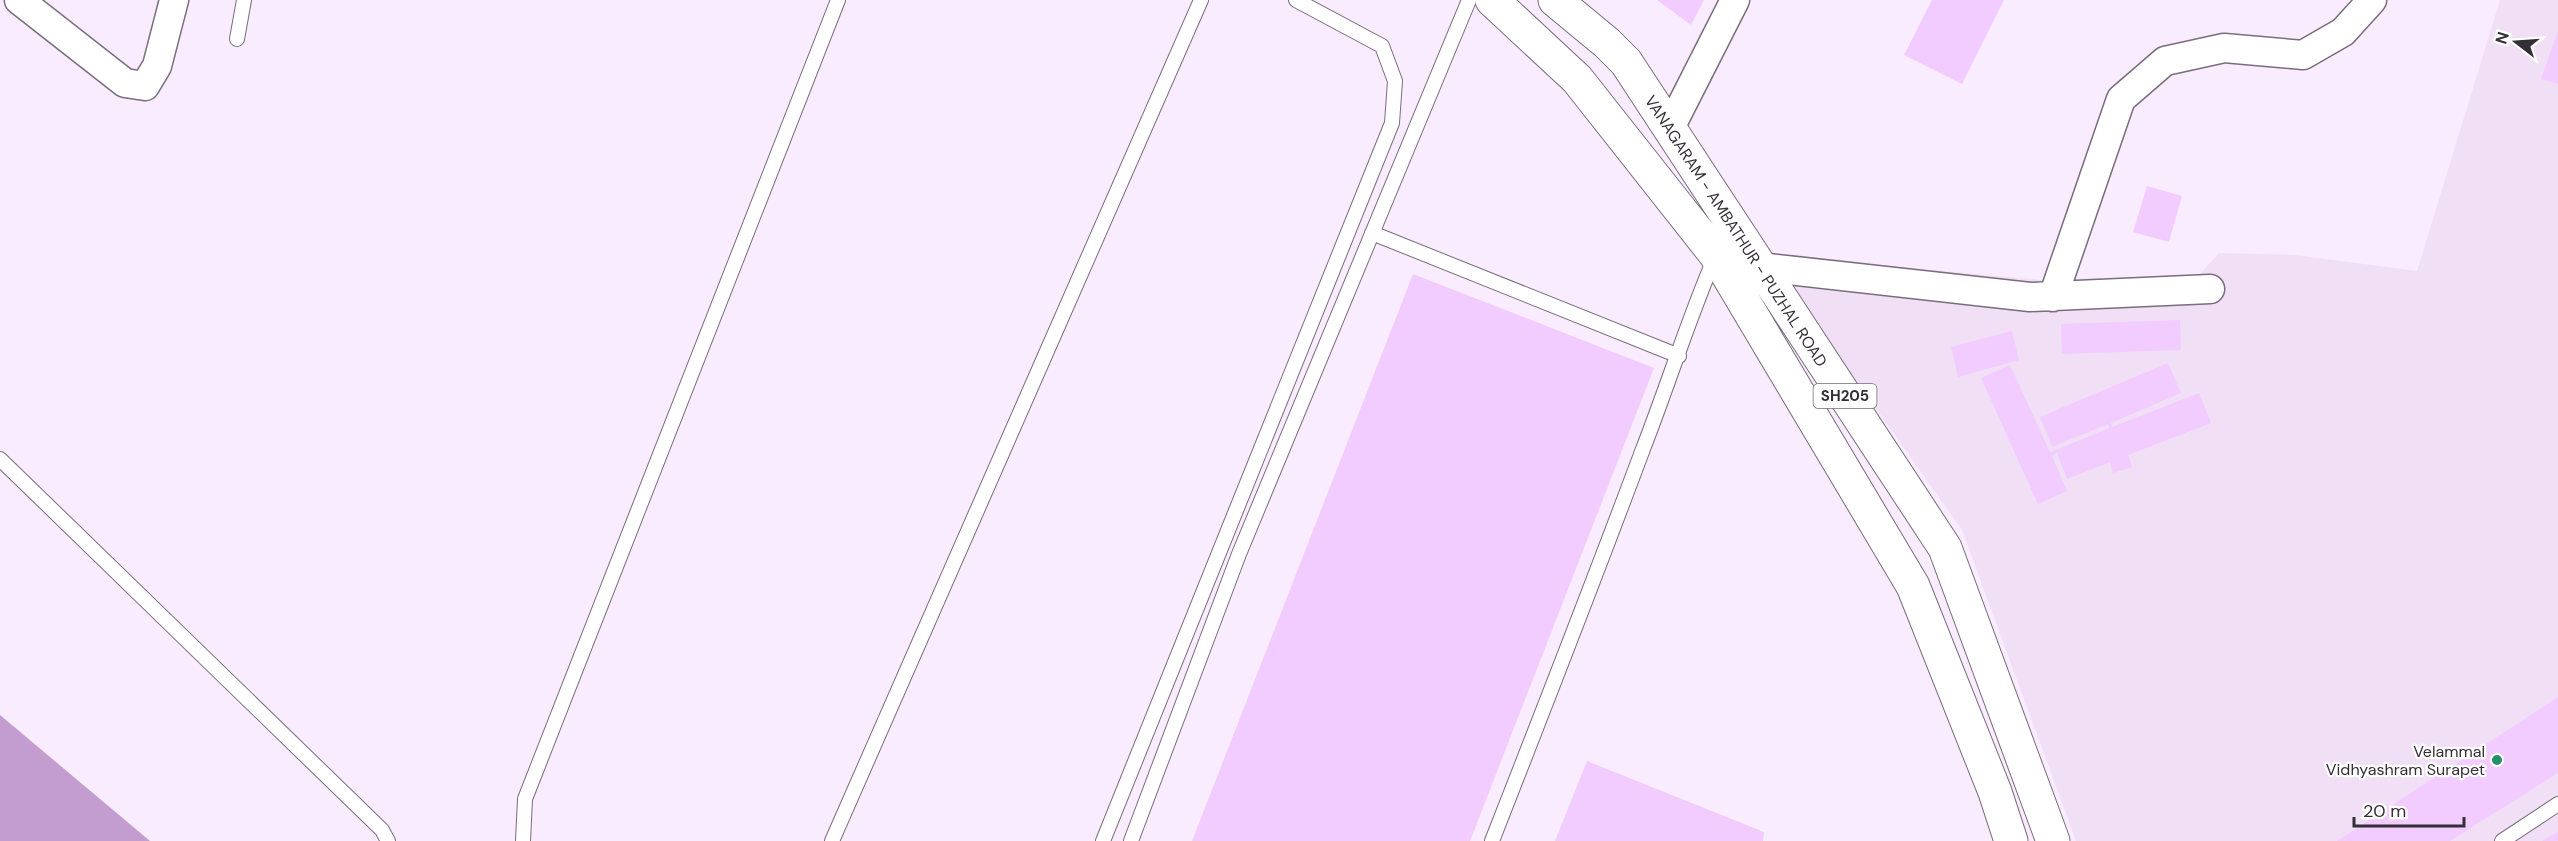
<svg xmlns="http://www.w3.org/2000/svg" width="2558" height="841" font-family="'DM Sans',sans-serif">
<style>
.built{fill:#f1dff6}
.water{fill:#c39dcf}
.building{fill:#f2cbff}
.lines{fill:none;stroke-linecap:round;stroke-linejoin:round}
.lane-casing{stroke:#796d7c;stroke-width:16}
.street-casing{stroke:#796d7c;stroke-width:31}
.primary-casing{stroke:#796d7c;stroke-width:35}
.lane{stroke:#fff;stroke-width:14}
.street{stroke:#fff;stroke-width:28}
.primary{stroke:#fff;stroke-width:33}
.poi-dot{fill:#22906f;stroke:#fff;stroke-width:2}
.labels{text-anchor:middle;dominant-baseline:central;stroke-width:4.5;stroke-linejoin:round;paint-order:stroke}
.shield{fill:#fff;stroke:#716d72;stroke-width:1.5}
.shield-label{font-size:15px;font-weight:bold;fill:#342f36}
.street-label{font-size:16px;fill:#342f36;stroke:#fff}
.poi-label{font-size:16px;fill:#342f36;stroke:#fff;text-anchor:end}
</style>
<rect width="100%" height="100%" fill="#f9ecfe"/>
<path class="built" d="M2500,0H2558V841H2076L1962,530L1767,255L2041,280L2199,275L2219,253L2295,255L2417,271Z"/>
<path class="water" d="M0,715L150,841H0Z"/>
<path class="building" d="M1657,0H1704L1691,25Z
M1932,0H2004L1962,84L1904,55Z
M2558,31V84L2541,79Z
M2147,186L2182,196L2169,242L2133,232Z
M1413,274L1654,368L1470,841H1192Z
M2180,320L2181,350L2062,354L2061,324Z
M2012,331L2019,360L1958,377L1951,347Z
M2168,363L2181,393L2111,423L2112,427L2199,393L2211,423L2128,455L2132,467L2113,473L2110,462L2067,479L2057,453L2052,456L2067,491L2038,504L1981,378L2010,365L2050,452L2110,428L2108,424L2052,447L2040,417Z
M2558,697V773L2450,841H2337Z
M1587,761L1764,832L1763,841H1555Z
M2558,832V841H2542Z"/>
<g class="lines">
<g class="lane-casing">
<path id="lane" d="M237,39L244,0
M1372,233L1679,356
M0,459L382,830L388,841
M523,841L525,799L838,0
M832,841L1201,0
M1103,841L1392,123L1395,81L1382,46L1296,0
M1131,841L1239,554L1469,0
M1492,841C1543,711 1594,580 1643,449C1668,385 1688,320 1715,257
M2502,841L2558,804"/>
</g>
<g class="street-casing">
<path id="street" d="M19,0L125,83L145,86L157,66L174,0
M1669,130L1735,0
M1760,267L2030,297L2210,289
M2053,297L2121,99L2165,61L2224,48L2303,55L2343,32L2372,0"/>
</g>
<g class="primary-casing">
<path id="primary" d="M1492,0L1577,79L1716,255L1913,586L1995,792L2011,841
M1555,0L1607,43L1626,62L1945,548L2053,841"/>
</g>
<use href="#lane" class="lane"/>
<use href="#street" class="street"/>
<use href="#primary" class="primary"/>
</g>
<circle class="poi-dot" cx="2497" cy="760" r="6"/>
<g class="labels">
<rect class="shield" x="1813.5" y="384" width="63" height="24" rx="4.5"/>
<g class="shield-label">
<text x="1845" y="396">SH205</text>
</g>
<g class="street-label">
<text transform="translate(1736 231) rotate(57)">VANAGARAM - AMBATHUR - PUZHAL ROAD</text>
</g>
<g class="poi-label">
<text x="2485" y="751">Velammal<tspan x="2485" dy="18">Vidhyashram Surapet</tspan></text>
</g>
</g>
<g transform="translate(2516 42) rotate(287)" stroke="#ffffff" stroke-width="4.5" paint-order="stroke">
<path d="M0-4.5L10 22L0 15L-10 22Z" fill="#342f36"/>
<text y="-9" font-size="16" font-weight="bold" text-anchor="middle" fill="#342f36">N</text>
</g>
<path d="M2354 817v9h110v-9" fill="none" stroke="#342f36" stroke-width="3"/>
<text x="2363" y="817" font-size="18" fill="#342f36" stroke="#ffffff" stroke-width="4.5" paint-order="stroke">20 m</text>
</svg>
